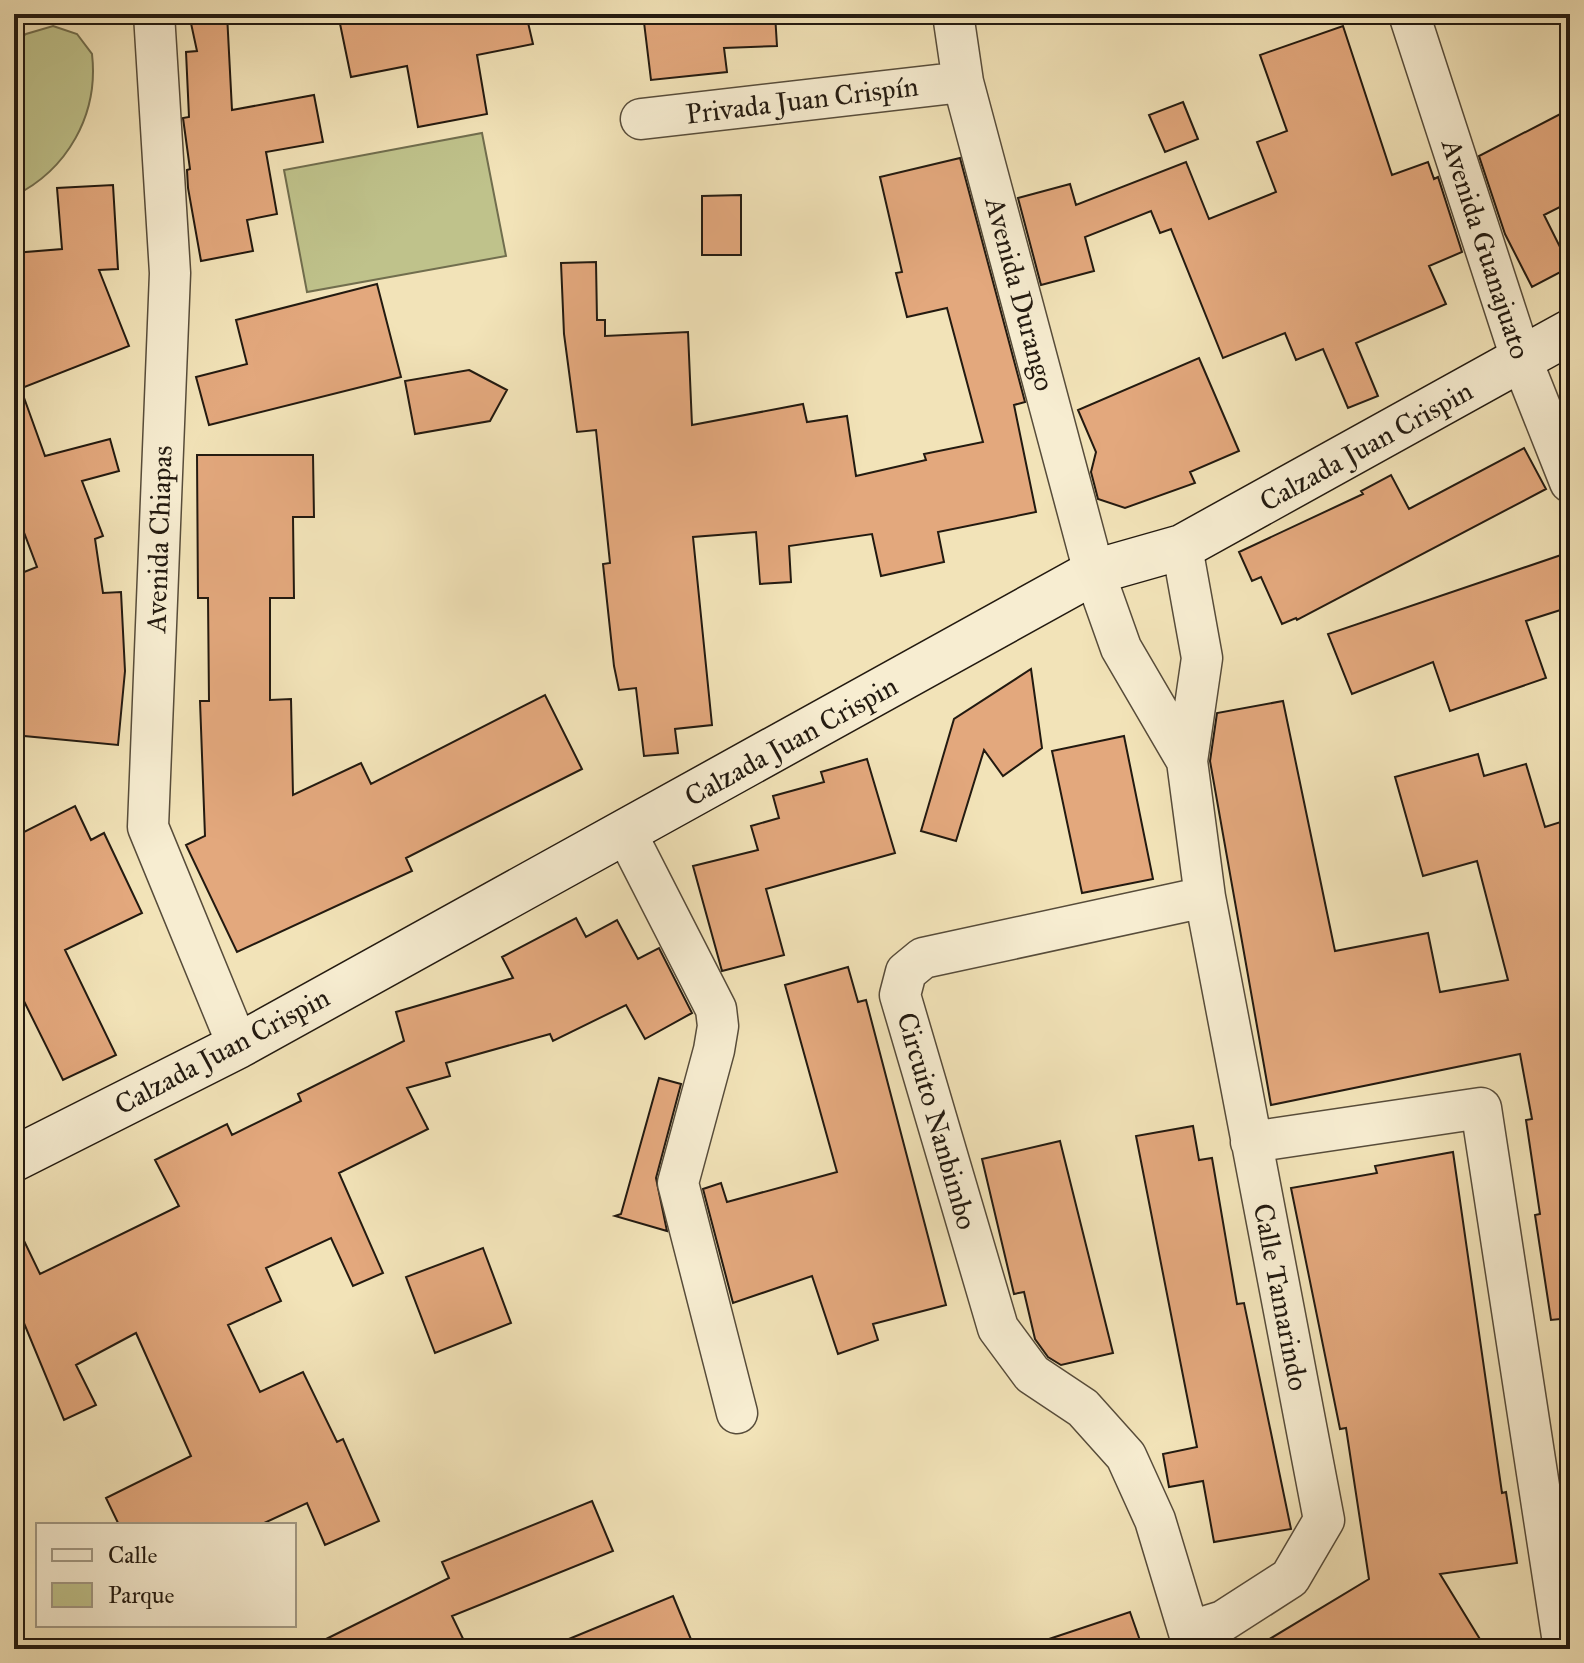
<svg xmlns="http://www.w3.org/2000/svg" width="1584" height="1663" font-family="'IM FELL Great Primer',serif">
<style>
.green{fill:#bfc28b;stroke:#716e4e;stroke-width:2}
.building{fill:#e3a87d;stroke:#231a10;stroke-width:2}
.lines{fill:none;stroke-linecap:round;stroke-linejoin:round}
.street-casing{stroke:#574c3a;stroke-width:43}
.secondary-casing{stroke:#231a10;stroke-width:47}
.street{stroke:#f7edd1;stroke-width:40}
.secondary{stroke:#f7edd1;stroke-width:44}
.labels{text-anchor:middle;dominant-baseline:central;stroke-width:6;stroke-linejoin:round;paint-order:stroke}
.street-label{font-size:28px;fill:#231a10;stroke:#f7edd1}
</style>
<rect width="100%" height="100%" fill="#f2e3b8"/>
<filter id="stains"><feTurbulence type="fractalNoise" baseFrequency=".0025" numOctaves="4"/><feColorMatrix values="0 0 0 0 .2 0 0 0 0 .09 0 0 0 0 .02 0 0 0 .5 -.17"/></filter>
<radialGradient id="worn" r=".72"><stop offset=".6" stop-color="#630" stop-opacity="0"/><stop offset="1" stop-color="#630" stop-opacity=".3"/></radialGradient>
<path class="green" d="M53,26L77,34L92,54C99,115 67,170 14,196V43L26,34Z
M482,133L506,256L307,292L284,170Z"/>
<path class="building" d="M189,14H227L232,110L314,95L323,142L266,152L277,214L247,220L253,251L201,261L188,188L187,170L190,169L183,118L189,117L186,52L197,51Z
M338,14H526L533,44L477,55L487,114L418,127L407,66L351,77Z
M643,14H775L777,46L724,48L727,72L651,80Z
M1343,26L1392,175L1428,162L1434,179L1438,177L1462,252L1429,266L1446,304L1356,343L1378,396L1348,408L1323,349L1296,360L1285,333L1223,358L1171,229L1160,233L1151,211L1085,237L1094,271L1041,285L1018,198L1070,184L1076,205L1186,162L1209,219L1276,192L1257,142L1287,131L1260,55Z
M1183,102L1198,139L1165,152L1149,115Z
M1570,109V202L1544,215L1570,267L1532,287L1505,234L1479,156Z
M960,158L1025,402L1014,405L1036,512L938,532L944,562L881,576L872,534L789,546L791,582L760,584L756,532L693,537L712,725L675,729L678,753L644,756L636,688L619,690L614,666L603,564L610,563L596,430L577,432L564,334L561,263L596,262L597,320H605V336L688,332L692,425L803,404L807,422L847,416L856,476L926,460L924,454L983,442L947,308L907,317L896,273L902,272L880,177Z
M113,185L118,269L99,270L129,346L22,388L14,368V253L62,249L57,188Z
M741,195V255H702V196Z
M377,284L401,377L209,425L196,377L247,364L236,320Z
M1199,358L1239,451L1190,472L1195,483L1125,508L1098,499L1091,472L1096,452L1078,410Z
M469,370L507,390L490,421L415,434L405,381Z
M18,381L45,456L110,439L119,471L82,481L103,536L95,539L103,593L121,592L125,671L118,745L14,735V576L37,567L14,506V382Z
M1524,448L1546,489L1297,620L1296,618L1282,624L1261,577L1252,581L1239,552L1363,494L1361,491L1391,475L1409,509Z
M197,455H313L314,517H293L294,598H270V700L291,699L293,795L361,763L371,784L545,695L582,769L406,858L412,871L237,952L186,845L205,836L200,701H209L208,598H198Z
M1570,552V607L1526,621L1546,678L1450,711L1433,662L1352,694L1328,634Z
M1031,669L1042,748L1003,776L984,750L956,841L921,831L954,719Z
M1283,701L1335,951L1428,933L1440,992L1508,980L1477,861L1423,876L1395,777L1478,754L1484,776L1526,764L1545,827L1570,819V1318L1551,1320L1535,1215L1540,1214L1526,1120L1532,1119L1520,1054L1271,1105L1210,761L1217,713Z
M1124,736L1153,879L1082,893L1052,751Z
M867,759L895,853L766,889L784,955L722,971L693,866L758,850L751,826L779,818L773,796L824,782L821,772Z
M75,806L91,840L104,833L142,913L65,950L116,1055L63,1080L14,981V837Z
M576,918L586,937L617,920L638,959L659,948L692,1013L645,1039L626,1005L553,1041L550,1034L446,1063L450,1076L407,1088L428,1129L339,1173L383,1273L353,1286L331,1238L266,1268L281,1301L228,1325L260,1392L303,1372L337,1442L343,1439L379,1521L325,1545L307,1503L260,1525H119L106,1498L191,1456L136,1333L76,1365L96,1405L64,1420L14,1299V1220L40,1274L179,1206L155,1160L227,1124L232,1135L301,1101L298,1094L404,1041L396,1012L513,978L502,957Z
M848,967L858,1002L866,1000L946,1305L873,1324L878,1340L838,1354L812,1276L733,1303L703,1189L721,1183L727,1202L837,1172L785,985Z
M659,1078L681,1084L656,1178L667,1231L615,1216L621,1214Z
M1193,1126L1199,1160L1212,1158L1237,1304L1244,1303L1291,1529L1214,1542L1203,1481L1169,1487L1163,1454L1197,1447L1136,1136Z
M1060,1141L1113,1353L1061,1365L1048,1357L1035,1339L1024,1292L1014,1294L982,1159Z
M1453,1152L1502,1493L1506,1492L1517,1563L1440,1574L1486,1649H1253L1369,1579L1346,1428L1340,1429L1291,1188L1377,1173L1375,1166Z
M483,1248L511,1323L435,1353L406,1277Z
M592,1501L613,1551L452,1616L468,1649H306L449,1578L442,1562Z
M673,1596L695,1649H547V1648Z
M1130,1612L1143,1649H1038L1037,1643Z"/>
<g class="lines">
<g class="street-casing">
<path id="street" d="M154,14L170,273L148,827L238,1046
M953,14L963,82L1094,572L1121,648L1187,761
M1409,14L1522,361L1570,482
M641,119L963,82
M1182,547L1202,658L1187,761L1205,897L1324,1520L1290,1578L1223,1621L1191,1631
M626,833L716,1009L718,1026L714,1050L678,1183L737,1413
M1251,1142L1481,1108L1564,1649
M1194,1649L1155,1520L1126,1456L1083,1408L1032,1374L998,1328L900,995L906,972L923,958L1205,897"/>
</g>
<g class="secondary-casing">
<path id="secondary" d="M14,1159L238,1046L1094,572L1182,547L1570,332"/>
</g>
<use href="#street" class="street"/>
<use href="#secondary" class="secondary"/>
</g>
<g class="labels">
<g class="street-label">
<text transform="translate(802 100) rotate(-7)">Privada Juan Crispín</text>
<text transform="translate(1486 249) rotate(72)">Avenida Guanajuato</text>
<text transform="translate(1020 294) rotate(75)">Avenida Durango</text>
<text transform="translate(1366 446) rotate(-29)">Calzada Juan Crispin</text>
<text transform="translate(159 539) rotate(-88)">Avenida Chiapas</text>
<text transform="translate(791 741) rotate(-29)">Calzada Juan Crispin</text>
<text transform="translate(222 1051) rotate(-28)">Calzada Juan Crispin</text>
<text transform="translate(937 1121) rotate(74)">Circuito Nanbimbo</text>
<text transform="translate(1281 1297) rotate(79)">Calle Tamarindo</text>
</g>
</g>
<rect width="1584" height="1663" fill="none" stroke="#f2e3b8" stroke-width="48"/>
<rect x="16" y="16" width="1552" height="1631" fill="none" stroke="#231a10" stroke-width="4"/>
<rect x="24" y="24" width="1536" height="1615" fill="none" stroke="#231a10" stroke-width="2"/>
<rect x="36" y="1523" width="260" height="104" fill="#f7edd1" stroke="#a29984" stroke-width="2"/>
<rect x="52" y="1549" width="40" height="12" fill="#f7edd1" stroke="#a29984" stroke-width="2"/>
<text x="108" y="1563" font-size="24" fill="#231a10">Calle</text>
<rect x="52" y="1583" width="40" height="24" fill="#bfc28b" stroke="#a29984" stroke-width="2"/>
<text x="108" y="1603" font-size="24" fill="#231a10">Parque</text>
<rect width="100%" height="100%" filter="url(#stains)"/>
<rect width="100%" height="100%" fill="url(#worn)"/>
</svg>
